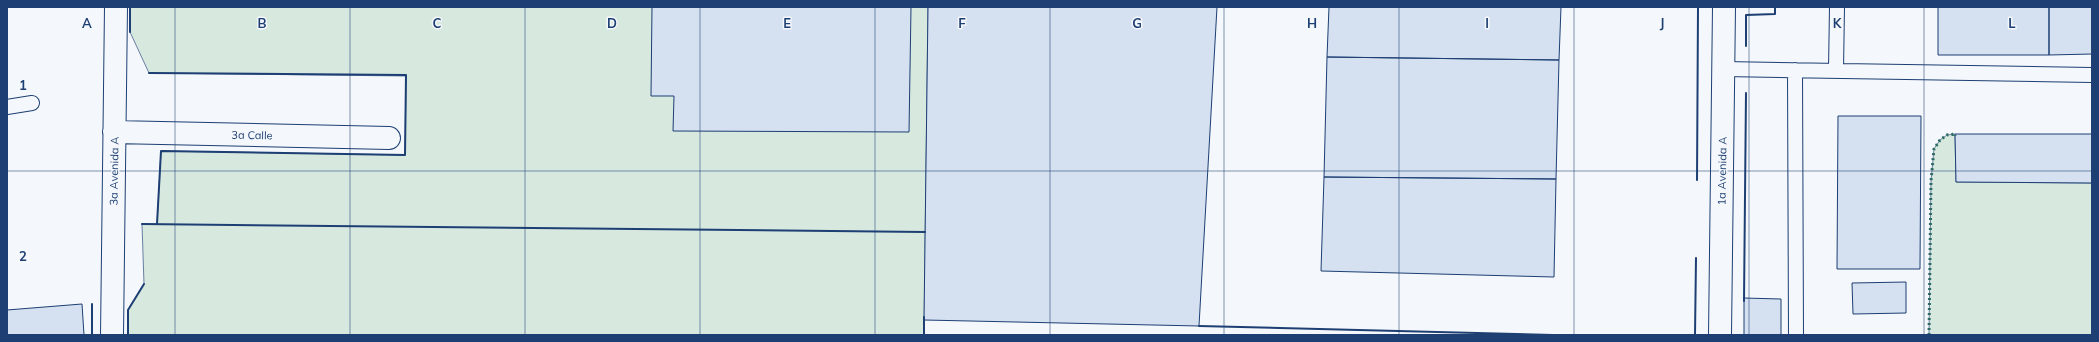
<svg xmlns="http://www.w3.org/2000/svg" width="2099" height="342" font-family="Mulish,sans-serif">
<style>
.green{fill:#d7e8df;stroke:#687fa3}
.building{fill:#d5e0f0;stroke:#1d3f73}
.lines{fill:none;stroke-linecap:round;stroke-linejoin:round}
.service-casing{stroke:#1d3f73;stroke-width:16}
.minor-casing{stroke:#1d3f73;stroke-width:24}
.service{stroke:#f4f7fb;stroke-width:14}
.minor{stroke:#f4f7fb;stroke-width:22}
.hedge{stroke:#2c6c60;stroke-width:3;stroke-dasharray:2 3;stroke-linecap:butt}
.wall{stroke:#1d3f73;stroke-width:2}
.grid{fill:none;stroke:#1d3f73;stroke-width:1;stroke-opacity:0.55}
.labels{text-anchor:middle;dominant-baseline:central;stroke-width:3;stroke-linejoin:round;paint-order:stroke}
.street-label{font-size:11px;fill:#1d3f73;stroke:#f4f7fb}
.grid-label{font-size:13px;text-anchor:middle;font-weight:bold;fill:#1d3f73;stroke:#f4f7fb;stroke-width:3;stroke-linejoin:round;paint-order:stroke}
</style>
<rect width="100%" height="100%" fill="#f4f7fb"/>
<path class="green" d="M130,7H928L924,335H128V310L144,284L142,224H157L161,151L405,155L406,76L149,73L130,32Z
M1955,134L1956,182L2092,183V335H1929L1931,181L1934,149L1940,140L1947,135Z"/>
<path class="building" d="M652,7H911L909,132L673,131L674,96H651Z
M928,7H1217L1199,326L924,320Z
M1329,7H1561L1559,60L1327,57Z
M1938,7H2049V55H1938Z
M2049,7H2092V54L2049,55Z
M1327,57L1559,60L1556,179L1324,177Z
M1838,116H1921L1920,269H1837Z
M1955,134H2092V183L1956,182Z
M1324,177L1556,179L1554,277L1321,271Z
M1906,282V313L1853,314L1852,283Z
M1744,298L1781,299V335H1744Z
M82,304L84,335H7V310Z"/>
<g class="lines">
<g class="service-casing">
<path id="service" d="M1724,69L2092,75
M1795,70L1796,335
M1836,70L1837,7
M7,107L32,103"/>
</g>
<g class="minor-casing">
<path id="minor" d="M114,132L389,138
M112,335L116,7
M1720,335L1724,7"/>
</g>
<use href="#service" class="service"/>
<use href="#minor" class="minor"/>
<path class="hedge" d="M1929,335L1931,181L1934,149L1940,140L1947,135L1955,134V136"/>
<path class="wall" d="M130,7V32
M1746,46V15L1775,14V7
M149,73L406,75L405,155L161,151L157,224
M1697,180L1698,7
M142,224L925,232
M1744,301L1746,93
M1199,326L1553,335
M92,335V304
M128,335V310L144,284
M924,335V317
M1695,335L1696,258"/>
</g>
<path class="grid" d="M175,7V335M350,7V335M525,7V335M700,7V335M875,7V335M1050,7V335M1224,7V335M1399,7V335M1574,7V335M1749,7V335M1924,7V335M7,171H2092"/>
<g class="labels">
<g class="street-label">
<text transform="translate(252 135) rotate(1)">3a Calle</text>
<text transform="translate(114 171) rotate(-89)">3a Avenida A</text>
<text transform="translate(1722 171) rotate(-89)">1a Avenida A</text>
</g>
</g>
<g class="grid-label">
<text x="87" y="28">A</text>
<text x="262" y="28">B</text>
<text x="437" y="28">C</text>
<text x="612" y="28">D</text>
<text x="787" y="28">E</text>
<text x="962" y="28">F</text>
<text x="1137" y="28">G</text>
<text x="1312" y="28">H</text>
<text x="1487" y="28">I</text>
<text x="1662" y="28">J</text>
<text x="1837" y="28">K</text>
<text x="2012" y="28">L</text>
<text x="23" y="90">1</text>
<text x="23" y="261">2</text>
</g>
<rect width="2099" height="342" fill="none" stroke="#1d3f73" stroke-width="16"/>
</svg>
